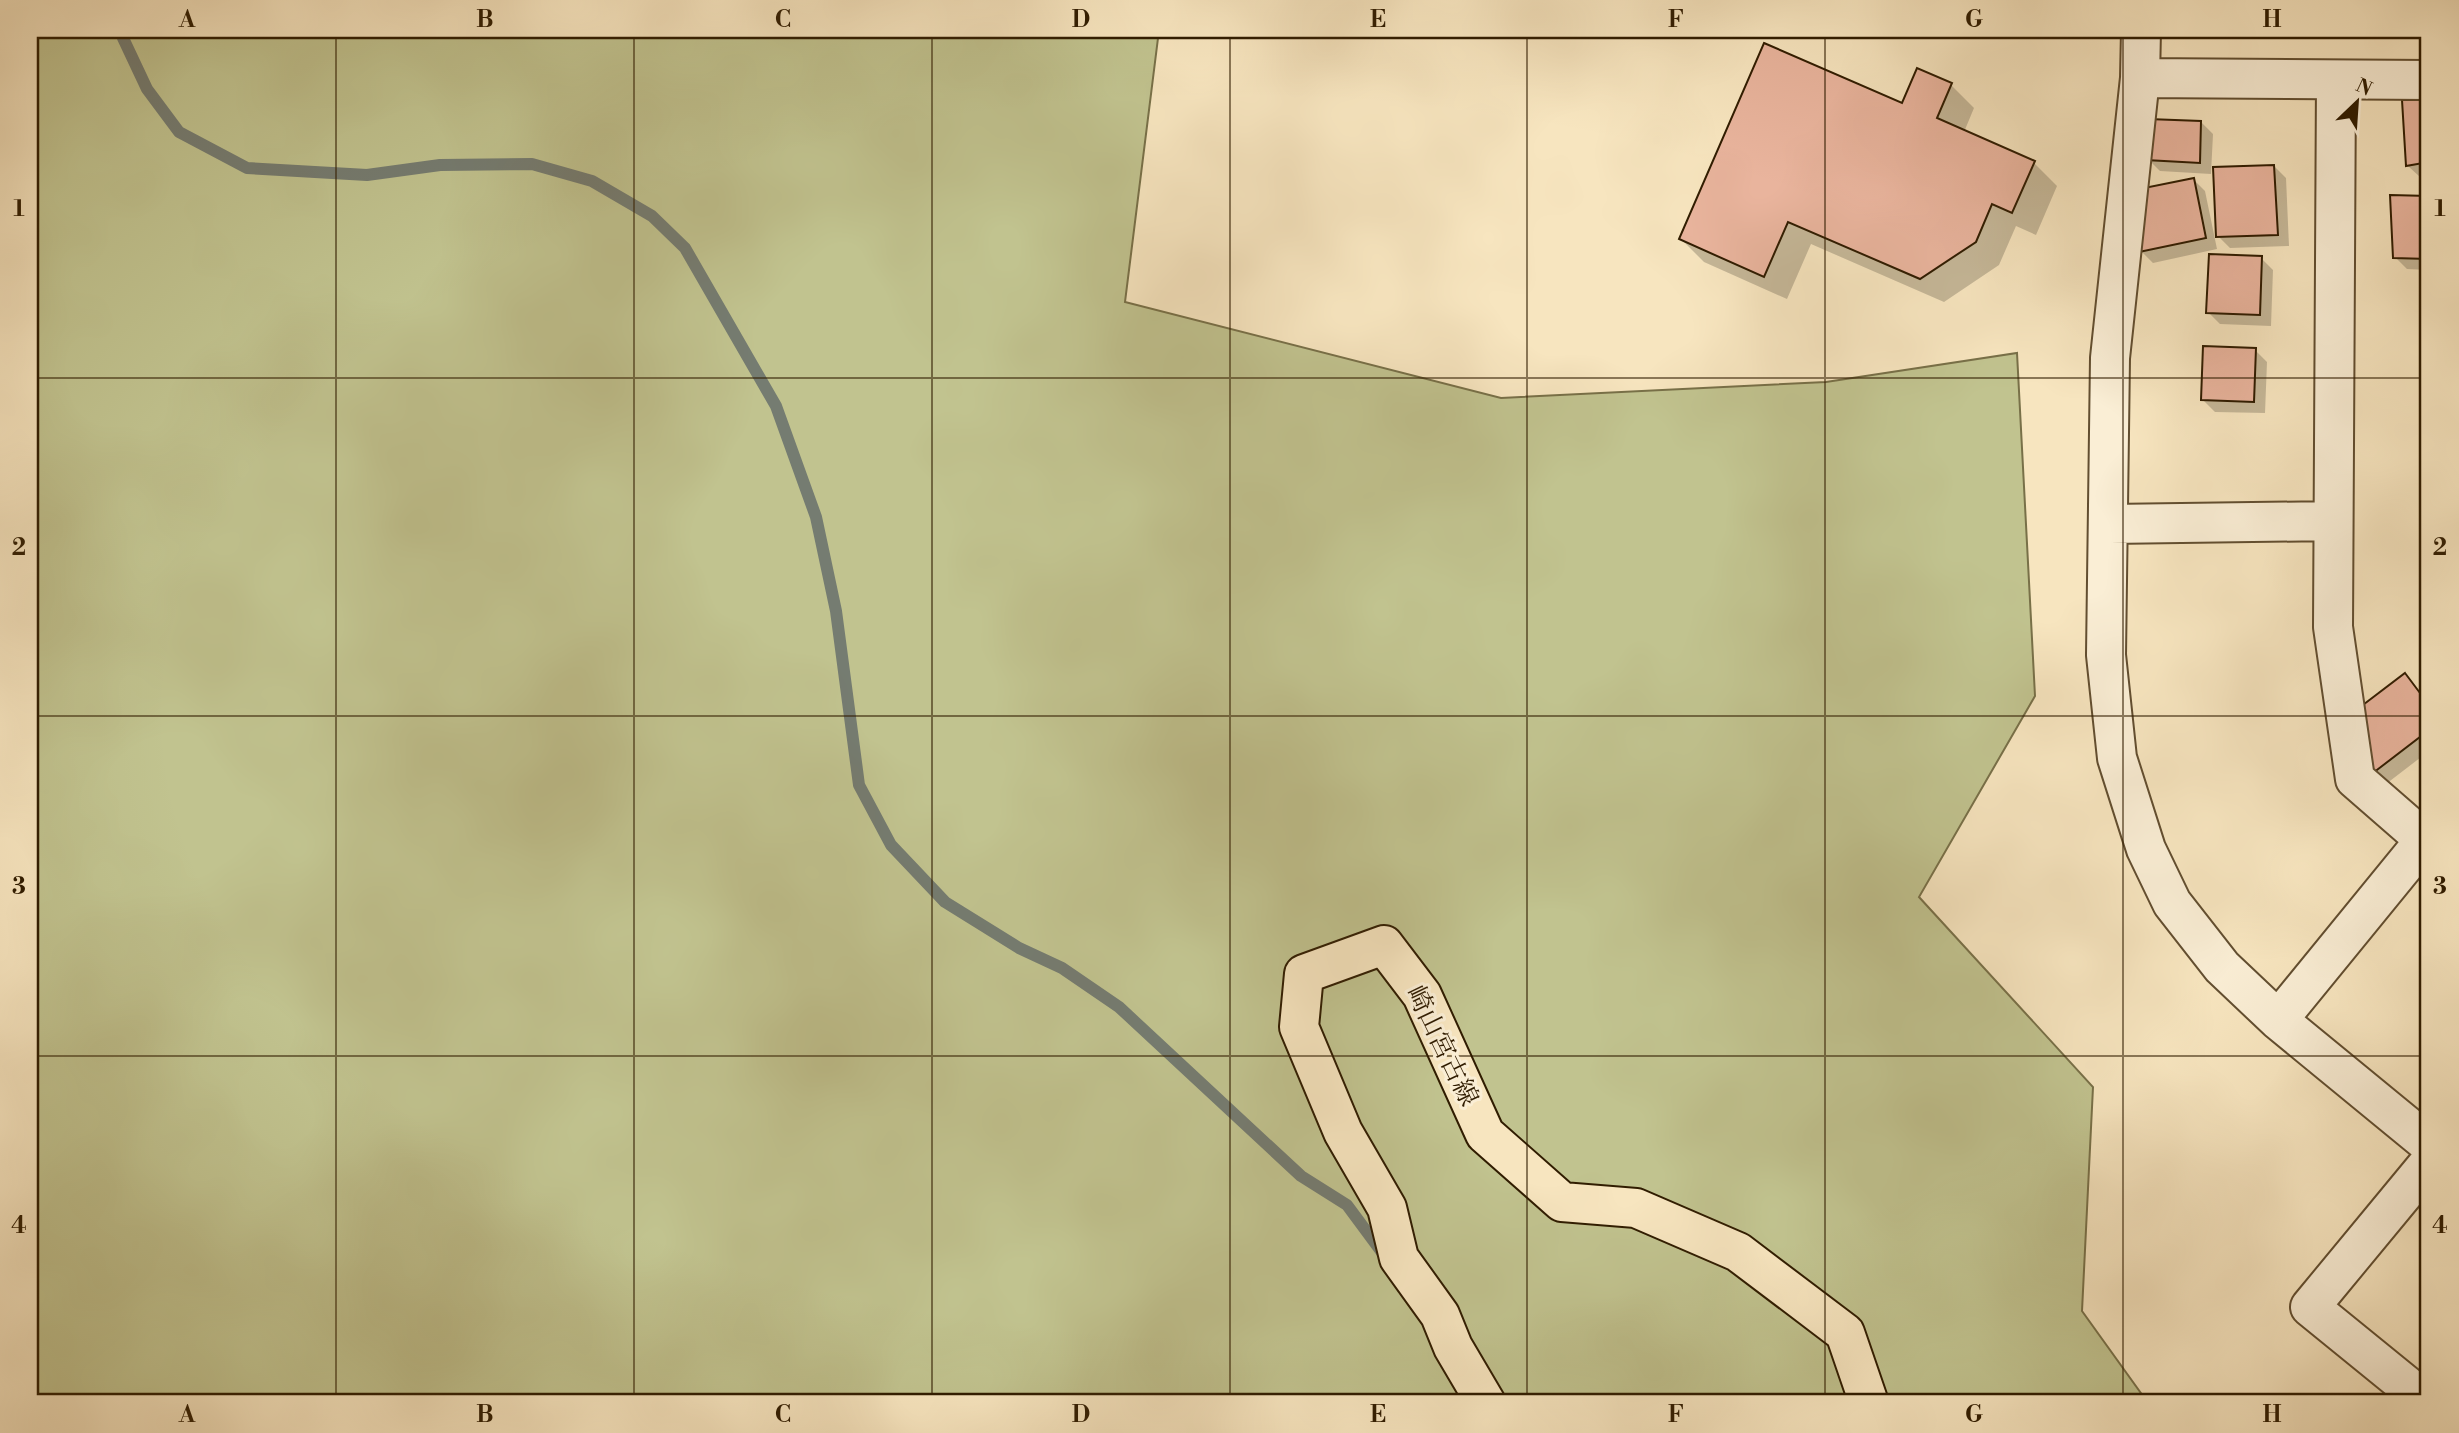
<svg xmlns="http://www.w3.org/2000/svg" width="2459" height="1433" font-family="'Libre Bodoni','Noto Serif JP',serif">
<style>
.green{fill:#c1c38f;stroke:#787048;stroke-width:2}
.shadow{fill:#0003}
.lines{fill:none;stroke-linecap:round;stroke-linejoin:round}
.stream{stroke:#757c71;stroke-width:12}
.building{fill:#e9b49d;stroke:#301c00;stroke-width:2}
.minor-casing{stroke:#624e30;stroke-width:42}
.major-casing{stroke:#301c00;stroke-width:42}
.minor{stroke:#faeed5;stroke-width:38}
.major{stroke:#f7e5bf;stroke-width:38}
.grid{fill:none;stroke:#301c00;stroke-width:2;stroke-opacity:0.55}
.labels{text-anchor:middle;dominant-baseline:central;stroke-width:6;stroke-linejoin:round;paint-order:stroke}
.street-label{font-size:26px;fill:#301c00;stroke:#faeed5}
.neatline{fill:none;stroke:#301c00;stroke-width:2.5}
.grid-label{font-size:23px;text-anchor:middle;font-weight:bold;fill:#301c00}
</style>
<rect width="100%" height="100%" fill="#f7e5bf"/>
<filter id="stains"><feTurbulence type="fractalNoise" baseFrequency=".00286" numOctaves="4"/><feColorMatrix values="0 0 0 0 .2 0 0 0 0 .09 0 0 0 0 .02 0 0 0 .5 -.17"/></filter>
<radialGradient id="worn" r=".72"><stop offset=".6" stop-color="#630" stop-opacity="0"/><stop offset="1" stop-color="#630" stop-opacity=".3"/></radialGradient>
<path class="green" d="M30,30H1159L1125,302L1501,398L1826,382L2017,353L2035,696L1919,897L2093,1087L2082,1311L2148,1403H30Z"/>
<path class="shadow" d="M1951,85L1974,108L1964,132L2034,163L2057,186L2036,235L2016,226L1999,265L1944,302L1811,244L1787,299L1704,262L1681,239L1903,106Z
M2404,102H2429V176L2420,177L2408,166Z
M2201,122L2213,134L2211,174L2160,171L2148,159Z
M2274,166L2286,178L2289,246L2230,248L2218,236Z
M2193,179L2205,191L2217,249L2153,263L2141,251Z
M2392,196L2429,198V270L2407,269L2395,257Z
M2261,258L2273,270L2271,326L2220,324L2208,312Z
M2255,350L2267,362L2265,413L2215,412L2203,400Z
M2405,676L2429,703V751L2386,784L2374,772Z"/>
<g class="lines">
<path class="stream" d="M122,30L123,38L147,89L179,132L247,168L367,175L440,165L532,164L592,181L652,216L685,248L776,406L816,517L836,611L859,785L891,845L945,902L1019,948L1062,968L1119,1007L1301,1176L1347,1205L1384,1255"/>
</g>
<path class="building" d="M1764,43L1902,103L1917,68L1952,83L1937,118L2035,161L2012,213L1992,204L1976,242L1920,279L1788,222L1764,277L1679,239Z
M2402,100H2429V162L2406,166Z
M2148,119L2201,121L2200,163L2146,160Z
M2274,165L2278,235L2216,237L2213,167Z
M2194,178L2206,238L2139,252L2144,188Z
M2390,195L2429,196V259L2393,258Z
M2209,254L2262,256L2260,315L2206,313Z
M2203,346L2256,348L2254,402L2201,400Z
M2405,673L2429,705V730L2373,773L2351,714Z"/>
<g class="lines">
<g class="minor-casing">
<path id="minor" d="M2141,30L2140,78L2110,358L2106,655L2117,758L2146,849L2172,903L2222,967L2278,1020L2429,1144
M2140,78L2429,80
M2336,80L2333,627L2355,779L2425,840
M2110,524L2333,521
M2278,1020L2429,835
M2428,1403L2310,1307L2429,1163"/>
</g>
<g class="major-casing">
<path id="major" d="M1486,1403L1453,1347L1440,1315L1399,1258L1387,1208L1343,1132L1299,1027L1304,974L1384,945L1422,995L1485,1134L1562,1202L1636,1208L1738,1252L1845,1333L1869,1403"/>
</g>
<use href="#minor" class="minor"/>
<use href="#major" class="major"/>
</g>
<path class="grid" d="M336,30V1403M634,30V1403M932,30V1403M1230,30V1403M1527,30V1403M1825,30V1403M2123,30V1403M30,378H2429M30,716H2429M30,1056H2429"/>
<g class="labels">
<g class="street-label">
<text transform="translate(1442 1046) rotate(64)">崎山宮古線</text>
</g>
</g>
<rect width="2459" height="1433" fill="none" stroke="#f7e5bf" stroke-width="77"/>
<g transform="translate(2357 102) rotate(25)" stroke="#faeed5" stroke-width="5" paint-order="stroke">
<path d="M0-5L12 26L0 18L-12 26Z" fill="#301c00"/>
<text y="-10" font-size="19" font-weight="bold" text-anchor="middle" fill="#301c00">N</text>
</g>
<rect x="38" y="38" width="2382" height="1356" class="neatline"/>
<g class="grid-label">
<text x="187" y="27">A</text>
<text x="485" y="27">B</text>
<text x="783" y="27">C</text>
<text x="1081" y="27">D</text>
<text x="1378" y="27">E</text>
<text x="1676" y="27">F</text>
<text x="1974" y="27">G</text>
<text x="2272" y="27">H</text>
<text x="19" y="216">1</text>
<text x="2440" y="216">1</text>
<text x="19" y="555">2</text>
<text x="2440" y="555">2</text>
<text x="19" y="894">3</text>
<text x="2440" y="894">3</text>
<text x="19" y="1233">4</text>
<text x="2440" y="1233">4</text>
<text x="187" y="1422">A</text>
<text x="485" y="1422">B</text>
<text x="783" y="1422">C</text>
<text x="1081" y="1422">D</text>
<text x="1378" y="1422">E</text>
<text x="1676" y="1422">F</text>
<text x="1974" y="1422">G</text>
<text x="2272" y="1422">H</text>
</g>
<rect width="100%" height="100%" filter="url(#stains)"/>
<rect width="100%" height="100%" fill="url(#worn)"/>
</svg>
